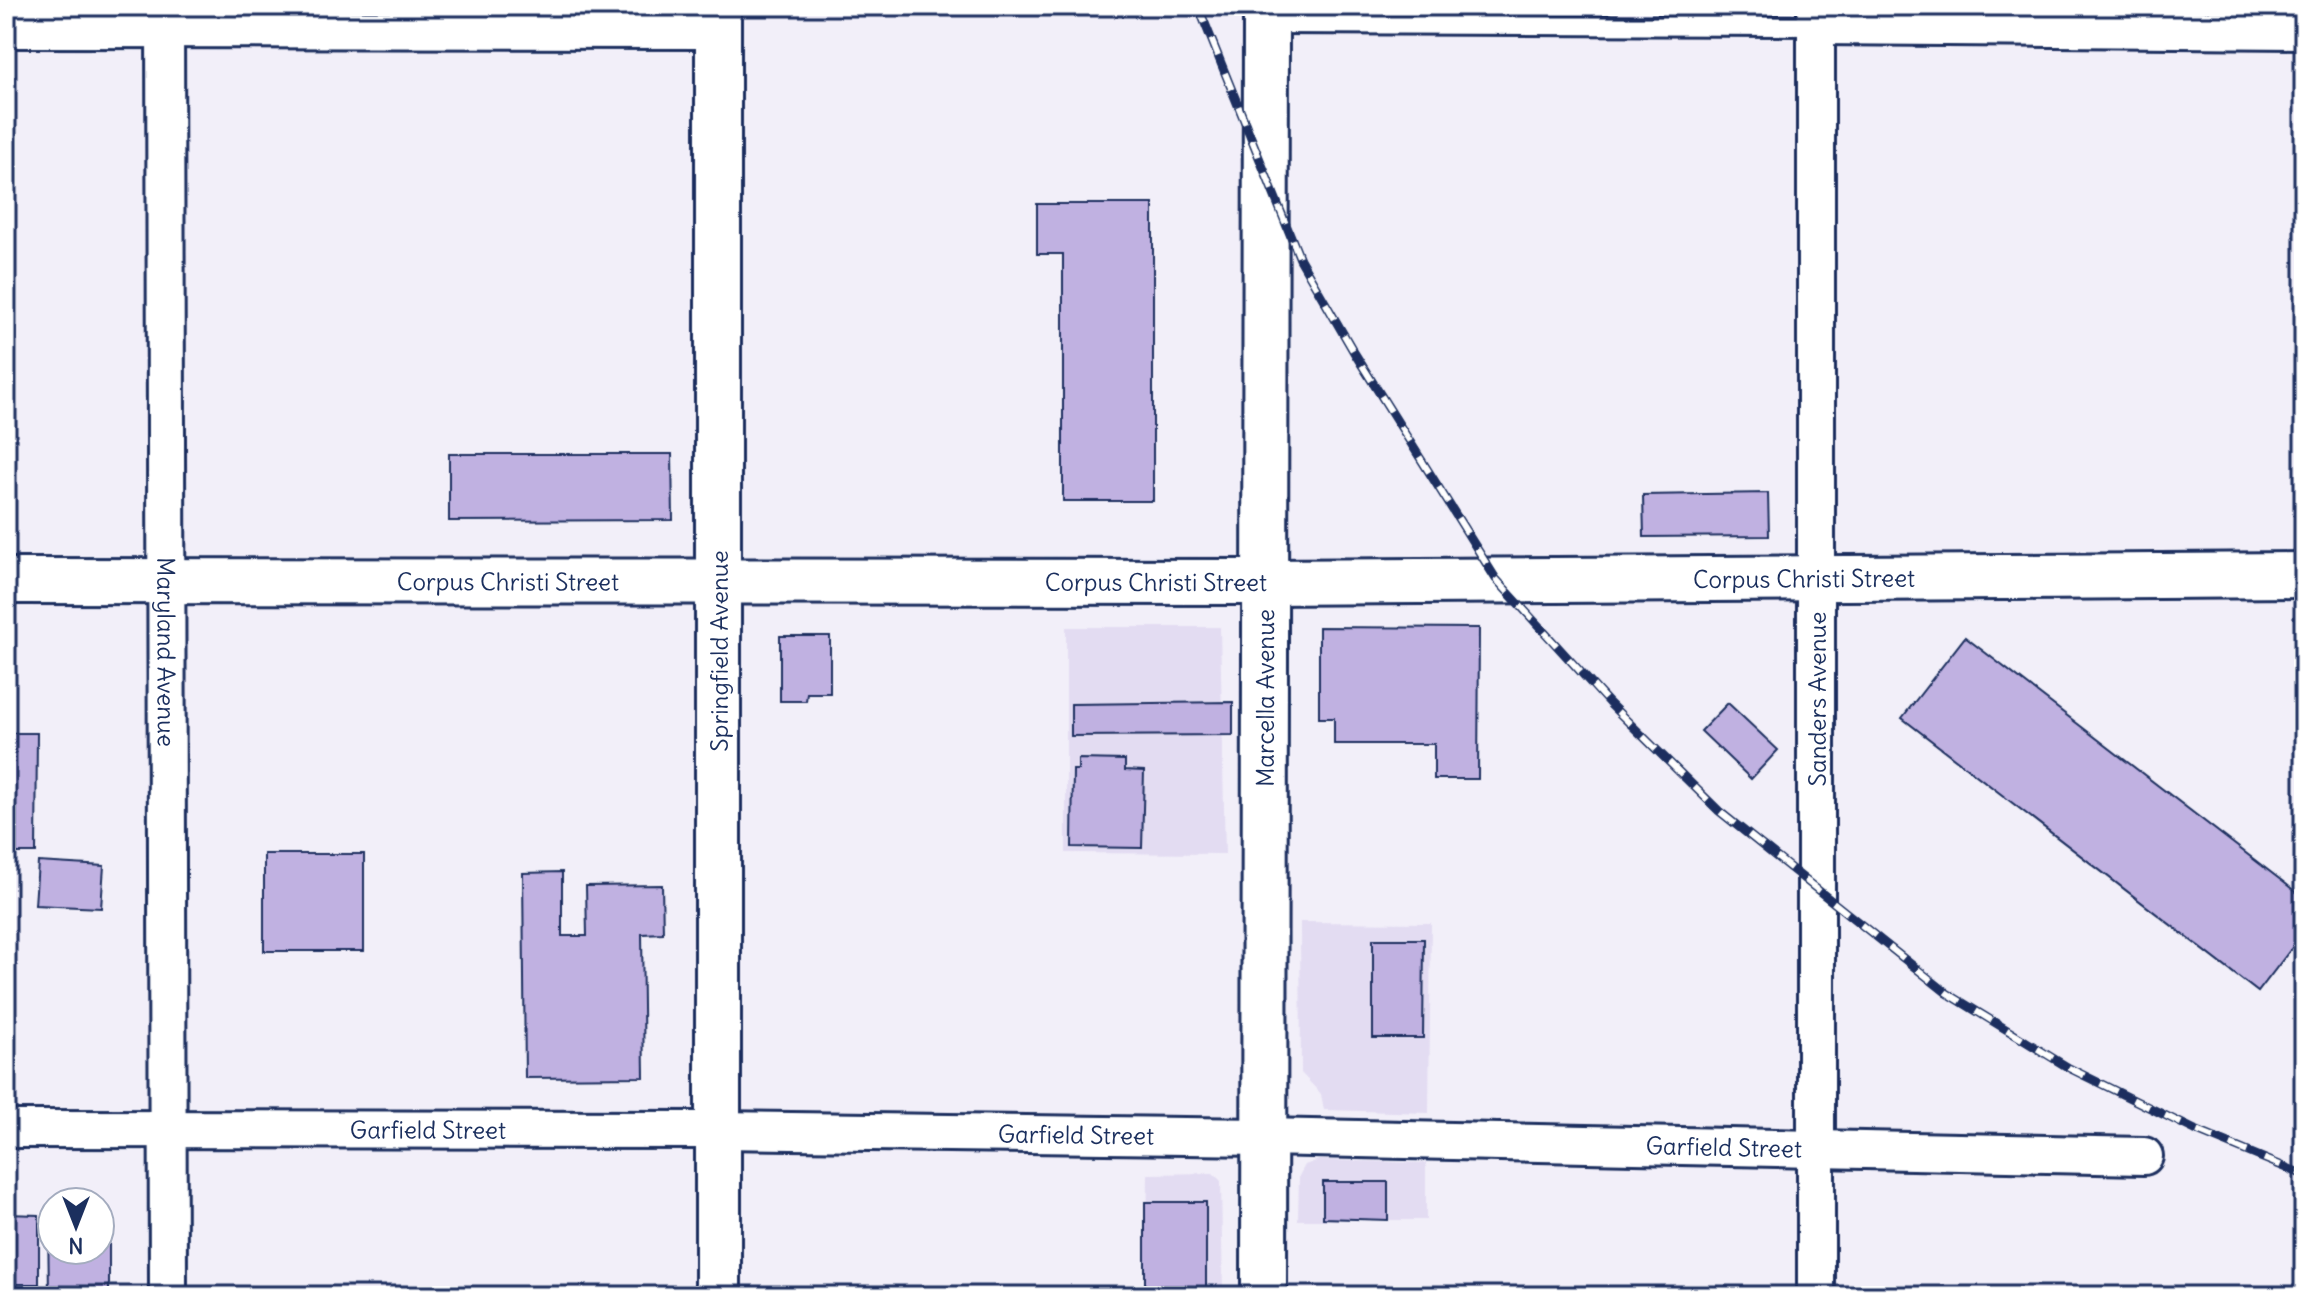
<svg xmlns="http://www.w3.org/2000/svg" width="2310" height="1302" font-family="Delius,sans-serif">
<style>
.built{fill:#e3dcf2}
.building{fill:#c0b1e1;stroke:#1b2f5e;stroke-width:2}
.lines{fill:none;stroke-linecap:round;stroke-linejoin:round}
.service-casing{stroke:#1b2f5e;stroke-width:24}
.minor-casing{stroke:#1b2f5e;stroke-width:42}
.tertiary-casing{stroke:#1b2f5e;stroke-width:50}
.secondary-casing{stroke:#1b2f5e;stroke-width:50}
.service{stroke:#fff;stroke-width:18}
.minor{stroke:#fff;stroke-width:36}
.tertiary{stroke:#fff;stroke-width:44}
.secondary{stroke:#fff;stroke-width:44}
.rail-casing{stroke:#1b2f5e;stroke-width:9}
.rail{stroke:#fff;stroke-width:6;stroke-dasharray:18;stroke-linecap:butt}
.labels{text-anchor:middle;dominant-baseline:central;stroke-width:7;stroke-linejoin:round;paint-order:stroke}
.street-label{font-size:24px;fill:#1b2f5e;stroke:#fff}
</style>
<rect width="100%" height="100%" fill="#f2eff9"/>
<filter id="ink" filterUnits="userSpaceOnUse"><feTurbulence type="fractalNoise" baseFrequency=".0125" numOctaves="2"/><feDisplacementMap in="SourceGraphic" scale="16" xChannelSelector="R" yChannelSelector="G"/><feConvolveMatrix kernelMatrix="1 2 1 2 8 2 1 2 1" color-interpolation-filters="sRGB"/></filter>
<g filter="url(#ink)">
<path class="built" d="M1066,627H1220L1225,854L1066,853Z
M1300,922L1431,923L1429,1113L1324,1110L1321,1094L1301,1073Z
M1319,1160L1426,1163V1220H1298L1299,1176L1305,1165Z
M1213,1173L1221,1181L1223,1296H1146L1148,1174Z"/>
<path class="building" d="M1037,204H1153V501H1063V254H1037Z
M449,454H672L673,520L449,521Z
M1768,493L1769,536L1644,537L1643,495Z
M1319,627L1479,628L1478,779H1434V744H1334V718H1319Z
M780,636H830V693H807L806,701H780Z
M1965,637L2304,898V932L2258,992L1902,718Z
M1233,702V735L1071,736V704Z
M1728,703L1778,750L1751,779L1701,731Z
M6,733H37L36,853H6V855Z
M1078,759L1125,760V770L1144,771L1142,848L1072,847L1073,770H1078Z
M264,854H364V951H264Z
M38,862L104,866L101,908L35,905Z
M562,872V936H587L586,886L662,885L663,933L642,934L644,1077L525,1078L523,873Z
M1373,939H1424L1423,1038H1373Z
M1323,1182H1388V1220L1323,1218Z
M1145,1202H1206V1296H1145Z
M6,1214L39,1215V1284H6Z
M48,1218H52V1250H100V1219H109V1296H49Z"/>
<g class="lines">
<g class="service-casing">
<path id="service" d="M1267,24L1816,26"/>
</g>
<g class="minor-casing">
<g id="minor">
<path id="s1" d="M165,6L168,1296"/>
<path d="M1816,6V1296"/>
<path d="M1816,26L2304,30"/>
<path d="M6,29L718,30"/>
<path id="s2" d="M6,1129L718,1130L1264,1137L2144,1156"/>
</g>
</g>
<g class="tertiary-casing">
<g id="tertiary">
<path id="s3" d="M1264,1296L1266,6"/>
</g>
</g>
<g class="secondary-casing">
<g id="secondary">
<path id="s4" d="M6,581L1263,582L2304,575"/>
<path d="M718,1296V6"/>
</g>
</g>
<use href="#service" class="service"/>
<use href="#minor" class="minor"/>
<use href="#tertiary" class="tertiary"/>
<use href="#secondary" class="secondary"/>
<g class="rail-casing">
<path id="rail" d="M1198,6L1300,259L1355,354L1496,579L1609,703L1719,811L1947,993L2069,1068L2195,1130L2304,1175"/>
</g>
<use href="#rail" class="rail"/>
</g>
</g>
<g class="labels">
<g class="street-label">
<text stroke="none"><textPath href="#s4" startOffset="1798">Corpus Christi Street</textPath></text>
<text stroke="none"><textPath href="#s4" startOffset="502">Corpus Christi Street</textPath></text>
<text stroke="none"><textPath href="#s4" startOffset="1150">Corpus Christi Street</textPath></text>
<text stroke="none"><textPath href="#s1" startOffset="646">Maryland Avenue</textPath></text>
<text transform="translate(719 651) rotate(-90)">Springfield Avenue</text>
<text stroke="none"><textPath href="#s3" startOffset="598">Marcella Avenue</textPath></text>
<text transform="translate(1817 699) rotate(-90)">Sanders Avenue</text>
<text stroke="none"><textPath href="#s2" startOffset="422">Garfield Street</textPath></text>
<text stroke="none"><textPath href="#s2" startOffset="1070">Garfield Street</textPath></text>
<text stroke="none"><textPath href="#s2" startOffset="1718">Garfield Street</textPath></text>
</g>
</g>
<rect width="2310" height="1302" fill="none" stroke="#fff" stroke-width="32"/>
<rect x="16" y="16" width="2278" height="1270" fill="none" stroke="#1b2f5e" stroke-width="3" filter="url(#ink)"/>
<g transform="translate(76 1226) rotate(180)"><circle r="38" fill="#ffffff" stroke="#a4acbf" stroke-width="2"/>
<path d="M0-6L14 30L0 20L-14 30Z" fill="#1b2f5e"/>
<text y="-12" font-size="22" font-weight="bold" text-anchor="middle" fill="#1b2f5e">N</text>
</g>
</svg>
